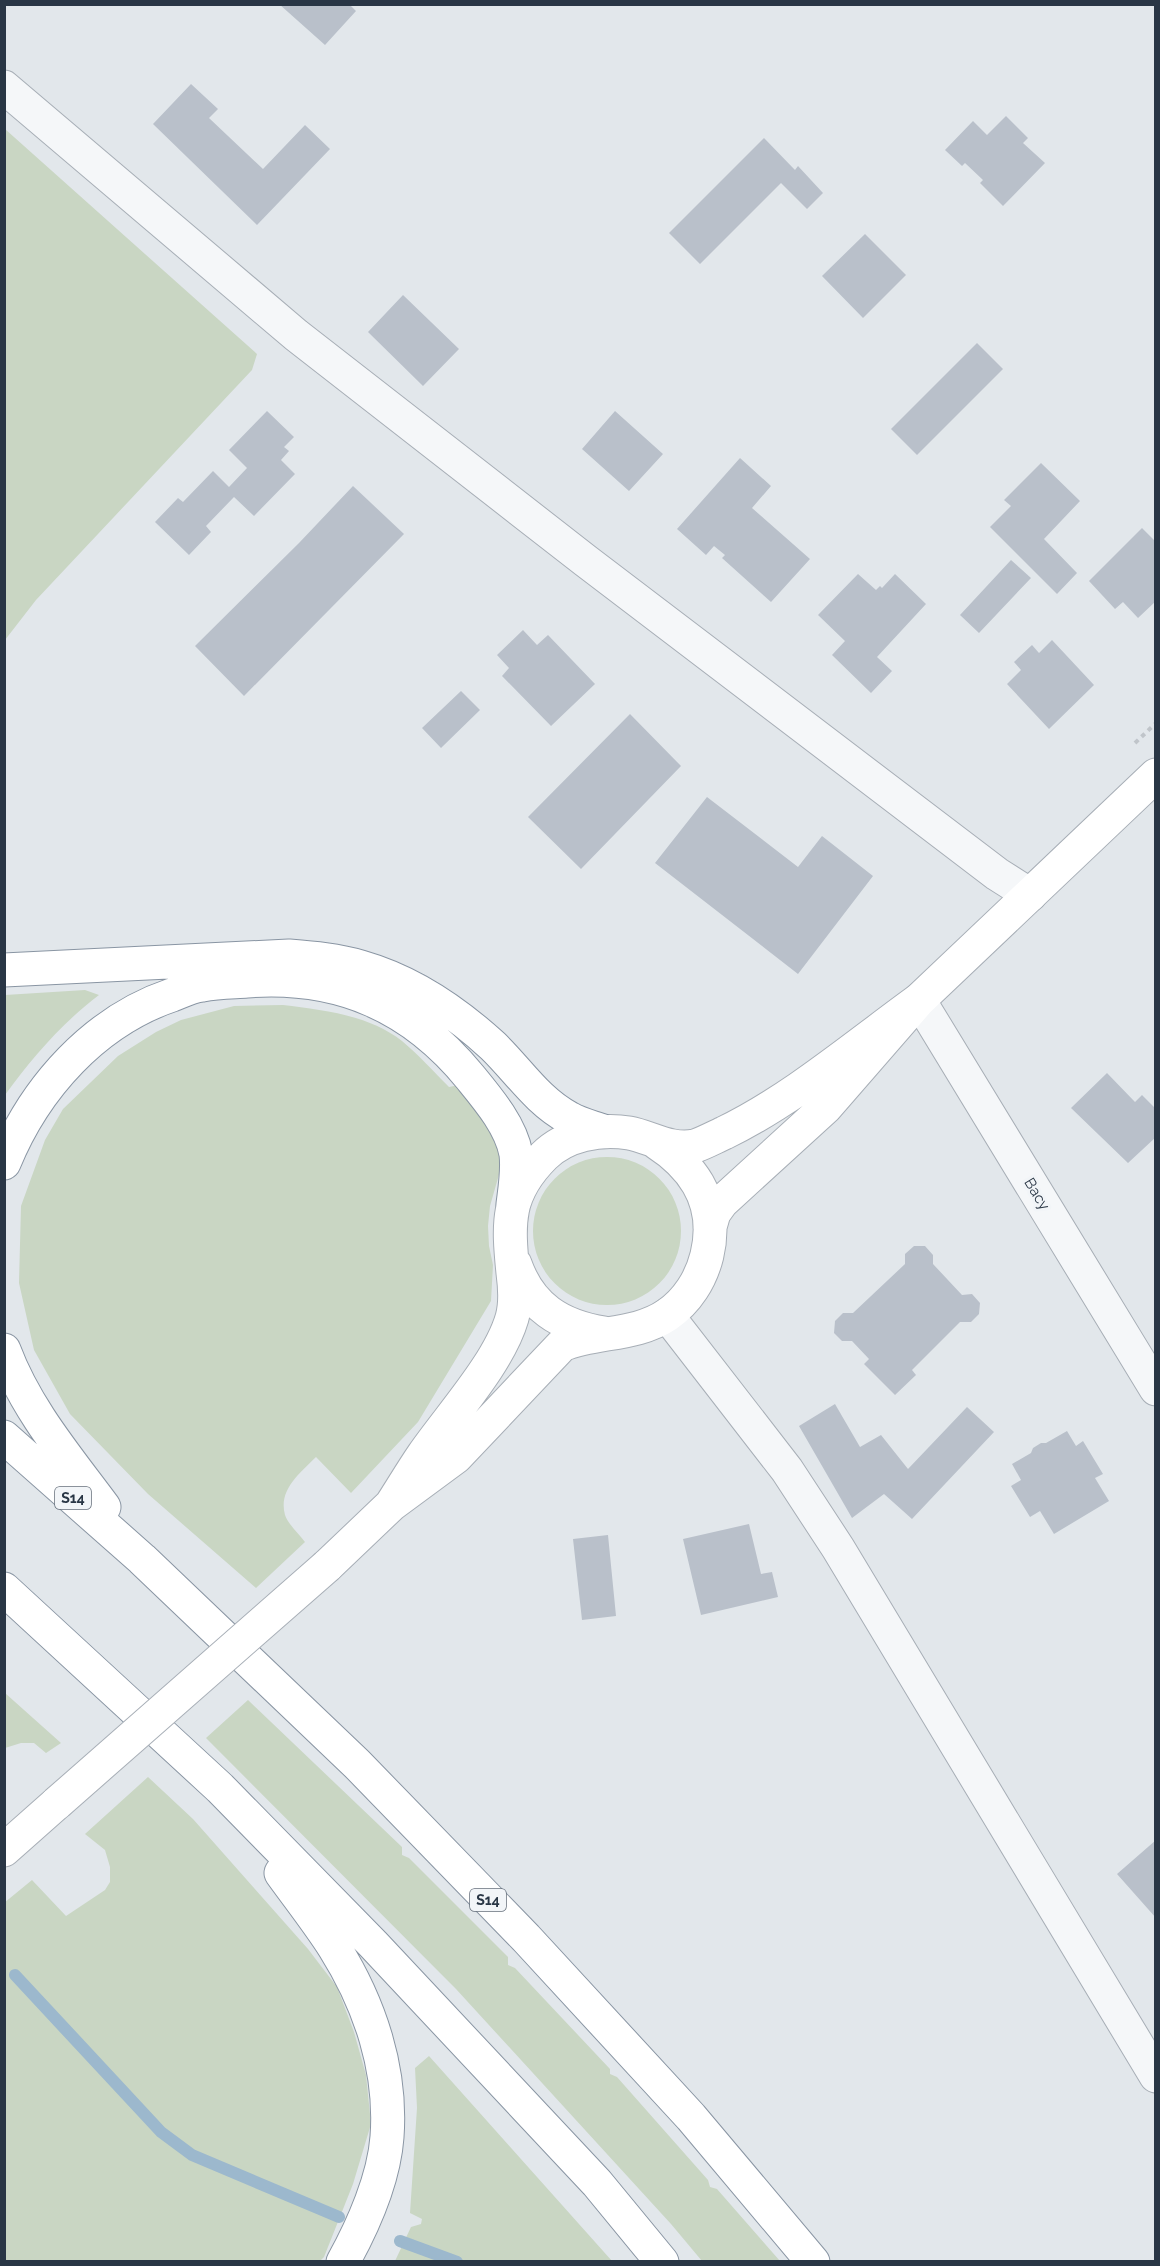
<svg xmlns="http://www.w3.org/2000/svg" width="1160" height="2266" font-family="Raleway,sans-serif">
<style>
.green{fill:#c9d6c3}
.lines{fill:none;stroke-linecap:round;stroke-linejoin:round}
.stream{stroke:#9cb8cd;stroke-width:12}
.building{fill:#b9c0ca}
.minor-casing{stroke:#a7aeb6;stroke-width:35}
.secondary-casing{stroke:#a7aeb6;stroke-width:35}
.motorway-casing{stroke:#8995a3;stroke-width:35}
.path{stroke:#c0c5ca;stroke-width:4;stroke-dasharray:4.5 4.5;stroke-linecap:butt}
.minor{stroke:#f5f7f9;stroke-width:33}
.secondary{stroke:#fff;stroke-width:33}
.motorway{stroke:#fff;stroke-width:33}
.secondary-bridge-casing{stroke:#a7aeb6;stroke-width:35;stroke-linecap:butt}
.secondary-bridge{stroke:#fff;stroke-width:33}
.labels{text-anchor:middle;dominant-baseline:central;stroke-width:6;stroke-linejoin:round;paint-order:stroke}
.shield{fill:#f2f5f8;stroke:#656f7b;stroke-width:1.5}
.shield-label{font-size:14px;font-weight:bold;fill:#293645}
.street-label{font-size:15px;fill:#293645;stroke:#f2f5f8}
</style>
<rect width="100%" height="100%" fill="#e2e7eb"/>
<path class="green" d="M5,129L257,354L252,370L36,600L5,640Z
M85,990L99,995C62,1023 32,1058 5,1095V995Z
M283,1005C323,1010 369,1015 402,1041C419,1055 434,1072 449,1087L464,1084L485,1117L499,1150L502,1164L490,1206L488,1226L489,1246L493,1265L491,1301L418,1422L351,1493L316,1457C300,1473 278,1490 285,1515C288,1524 299,1534 305,1542L256,1588L148,1494L70,1414L34,1350L19,1283L21,1206L45,1140L63,1109L118,1056L156,1032L181,1020L234,1006Z
M533 1231a74 74 0 1 1 148 0a74 74 0 1 1-148 0Z
M5,1693L61,1743L46,1753L34,1743H21L5,1748Z
M248,1700L402,1847V1855L409,1858L508,1957V1965L515,1968L610,2069V2074L617,2077L708,2180L710,2187L717,2189L780,2261H702L671,2224L456,1989L206,1738Z
M148,1777L193,1819L308,1949L337,1987L354,2032L366,2075L371,2124L353,2184L324,2257L320,2261H5L4,1903L32,1880L66,1916L105,1890L110,1882V1867L105,1850L85,1834Z
M429,2056L612,2261H395L411,2227L421,2224L422,2219L410,2213L417,2108L415,2068Z"/>
<g class="lines">
<path class="stream" d="M15,1975L161,2132L192,2155L339,2217
M400,2241L457,2262"/>
</g>
<path class="building" d="M279,4H349L356,11L325,45Z
M191,84L218,109L209,118L263,169L305,125L330,149L257,225L153,124Z
M1006,116L1028,138L1023,143L1045,163L1003,206L980,183L983,180L965,163L962,166L945,150L973,121L987,135Z
M764,138L795,170L798,166L823,193L807,209L781,183L700,264L669,233Z
M865,234L906,275L863,318L822,276Z
M403,295L459,349L423,386L368,332Z
M977,343L1003,369L917,455L891,429Z
M267,411L294,437L284,447L289,451L281,460L295,474L254,516L234,497L206,526L211,532L189,555L155,522L178,498L183,502L213,471L229,487L247,468L229,450Z
M615,411L663,454L629,491L582,449Z
M740,458L771,486L752,508L810,559L771,602L722,558L725,555L714,546L706,555L677,529Z
M1041,463L1080,501L1044,539L1077,573L1057,594L990,527L1011,506L1004,500Z
M353,486L404,534L244,696L195,646L299,543Z
M1142,528L1156,542V601L1138,618L1123,602L1115,609L1089,581Z
M1011,560L1031,578L979,633L960,615Z
M858,574L876,590L880,586L882,588L895,574L926,604L877,657L892,671L871,693L832,655L845,641L818,615Z
M523,630L537,645L548,635L595,684L551,726L502,676L509,668L497,655Z
M1052,640L1094,685L1049,729L1007,684L1021,670L1014,662L1032,645L1039,653Z
M461,691L480,710L441,748L422,728Z
M630,714L681,766L581,869L528,817Z
M707,797L798,867L822,836L873,876L798,974L655,863Z
M1107,1073L1135,1102L1142,1095L1156,1109V1137L1128,1163L1071,1108Z
M914,1246H925L933,1255V1264L962,1295L972,1294L980,1303L979,1314L971,1322H960L912,1370L916,1375L895,1395L864,1364L869,1359L852,1341H842L834,1333L835,1321L843,1313H853L905,1264V1254Z
M835,1404L860,1447L881,1435L908,1469L967,1407L994,1432L912,1519L884,1494L852,1518L799,1426Z
M1067,1431L1076,1446L1083,1441L1103,1474L1095,1478L1109,1501L1054,1534L1040,1511L1030,1517L1011,1486L1021,1480L1012,1464L1031,1453L1033,1448L1041,1443H1046Z
M749,1524L761,1574L772,1572L778,1597L701,1615L683,1539Z
M608,1535L616,1616L582,1620L573,1539Z
M1156,1840V1918L1117,1874Z"/>
<g class="lines">
<g class="minor-casing">
<path id="minor" d="M4,87L296,335L586,561L997,874L1030,895
M919,1000L1156,1389
M667,1315L787,1470L838,1548L1156,2076"/>
</g>
<g class="secondary-casing">
<path id="secondary" d="M710,1227L714,1213L722,1202L826,1107L919,1000L1156,775
M515,1264C530,1307 560,1326 604,1333
M391,1505C402,1488 412,1471 423,1455C450,1416 499,1363 512,1318C516,1304 515,1288 513,1273C508,1223 506,1194 544,1156C565,1135 600,1128 629,1133C651,1137 670,1151 695,1146C704,1143 715,1137 724,1133C791,1101 858,1044 919,1000
M327,1566L391,1505L456,1457L562,1345C596,1331 636,1336 667,1315C707,1288 723,1227 698,1184C688,1167 674,1154 657,1143
M4,1850L57,1803"/>
</g>
<g class="motorway-casing">
<path id="motorway" d="M4,970L289,956C313,958 337,960 361,967C410,981 456,1012 493,1046C518,1070 537,1101 569,1118C579,1124 592,1127 603,1131
M4,1163C35,1087 95,1021 172,995C182,991 192,986 202,985C217,982 233,982 247,981C339,974 412,1006 470,1077C488,1099 511,1126 516,1154C518,1171 515,1188 513,1204
M4,1350C26,1409 67,1457 104,1507
M4,1437L142,1559L357,1764L526,1938L691,2117L813,2262
M4,1589L220,1788L373,1944L597,2183L662,2262
M281,1873C299,1898 318,1922 334,1947C370,2004 392,2070 387,2137C384,2178 363,2226 343,2262"/>
</g>
<path class="path" d="M1135,743L1156,723"/>
<use href="#minor" class="minor"/>
<use href="#secondary" class="secondary"/>
<use href="#motorway" class="motorway"/>
<g class="secondary-bridge-casing">
<path id="secondary-bridge" d="M57,1803L327,1566"/>
</g>
<use href="#secondary-bridge" class="secondary-bridge"/>
</g>
<g class="labels">
<g class="shield">
<rect x="55" y="1487" width="36" height="22" rx="4.5"/>
<rect x="470" y="1889" width="36" height="22" rx="4.5"/>
</g>
<g class="shield-label">
<text x="73" y="1498">S14</text>
<text x="488" y="1900">S14</text>
</g>
<g class="street-label">
<text transform="translate(1037 1194) rotate(59)">Bacy</text>
</g>
</g>
<rect width="1160" height="2266" fill="none" stroke="#293645" stroke-width="12"/>
</svg>
